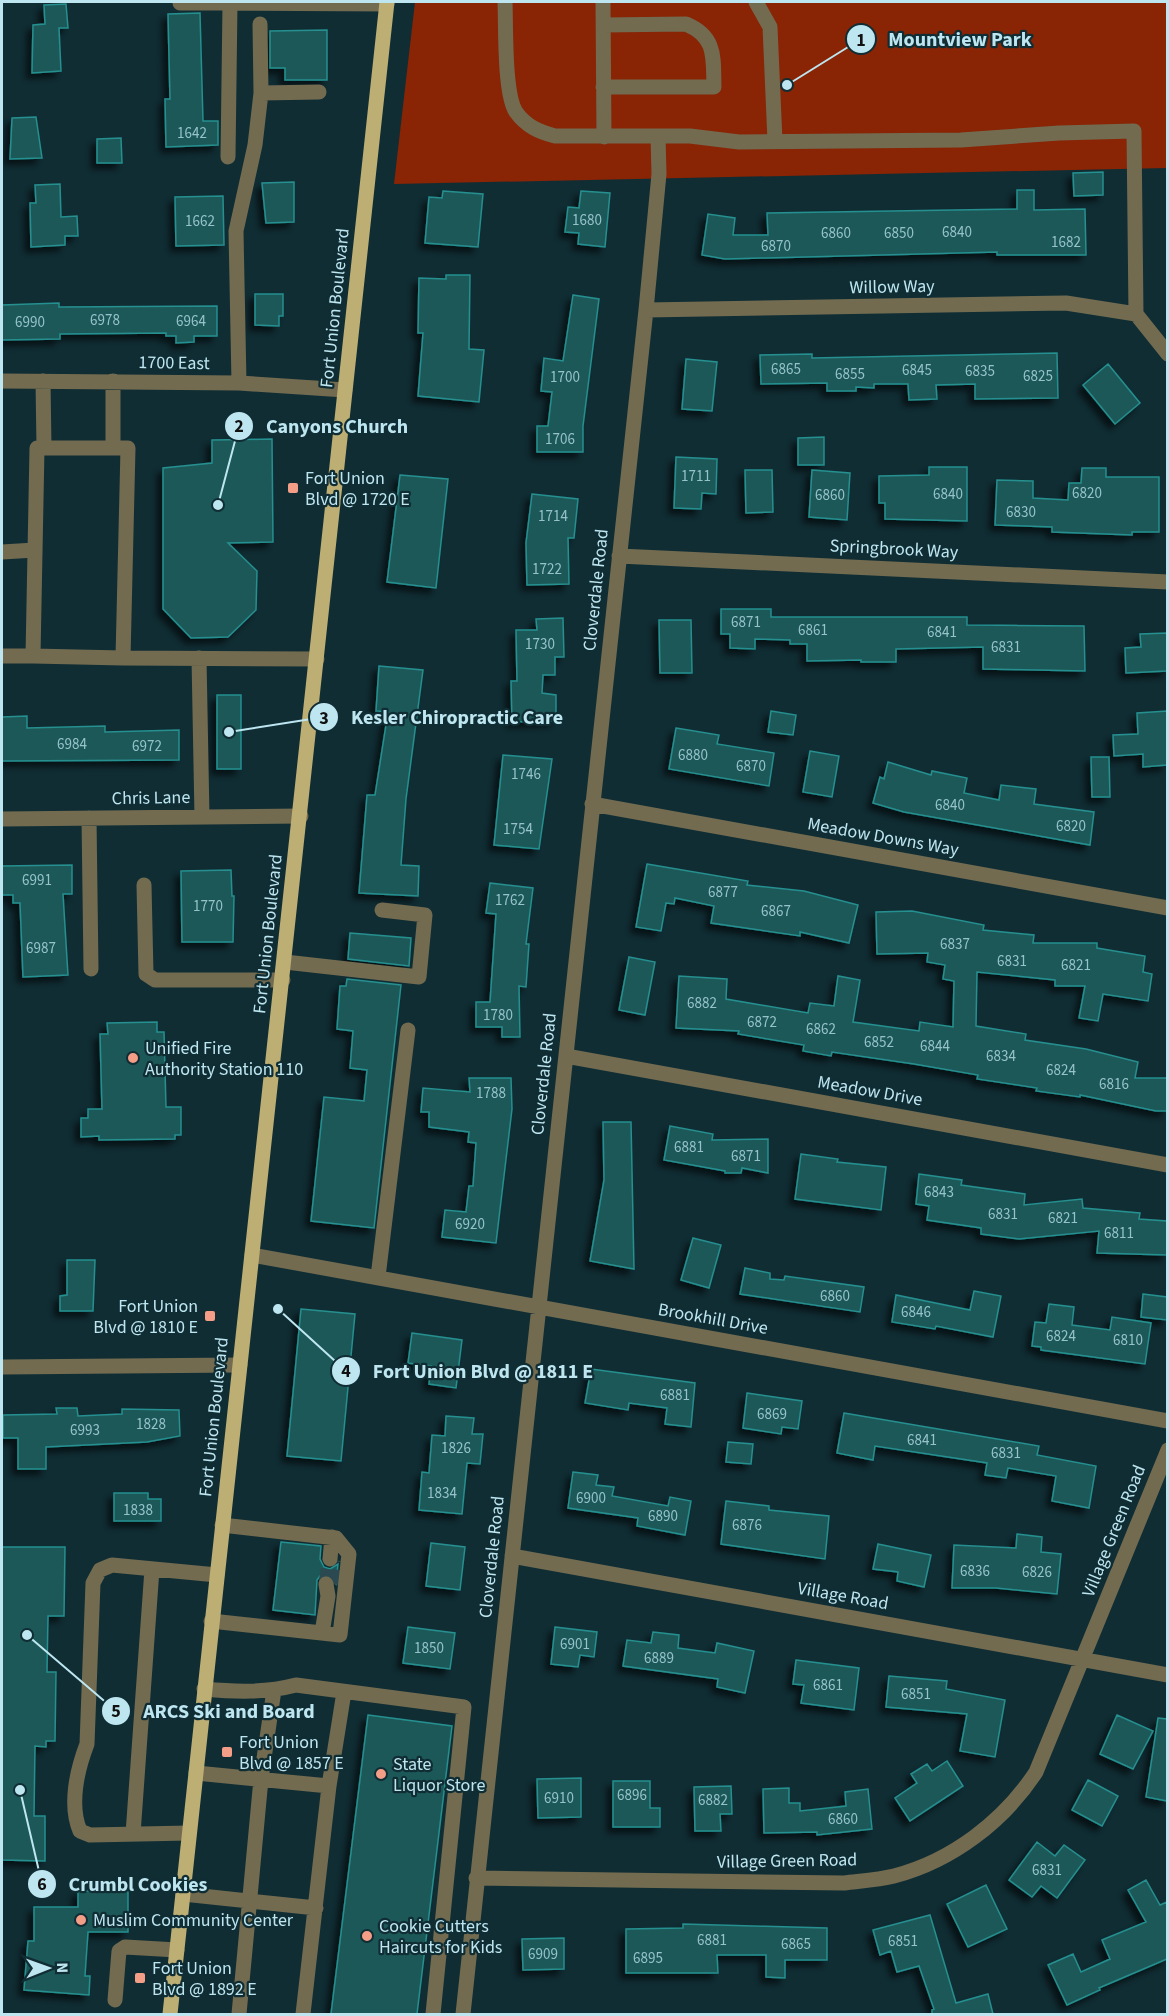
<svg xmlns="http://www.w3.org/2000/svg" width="1169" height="2016" font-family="'Source Sans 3',sans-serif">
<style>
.green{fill:#892405}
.building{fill:#1f5959;stroke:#258f8f;stroke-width:1.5;filter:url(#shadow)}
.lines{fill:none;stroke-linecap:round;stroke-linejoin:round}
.minor-tunnel{stroke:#2a4950;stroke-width:15;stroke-dasharray:15 8;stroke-linecap:butt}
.minor{stroke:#726b50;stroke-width:15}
.major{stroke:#bdae74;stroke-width:15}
.poi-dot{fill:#f49e88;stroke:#102d34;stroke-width:2}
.labels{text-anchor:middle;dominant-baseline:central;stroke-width:4.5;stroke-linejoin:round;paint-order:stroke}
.number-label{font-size:15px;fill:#96c3cb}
.street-label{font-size:18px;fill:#bde6f1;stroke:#102d34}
.poi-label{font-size:18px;fill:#bde6f1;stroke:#102d34;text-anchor:start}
.leader{fill:none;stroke:#bde6f1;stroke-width:2}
.callout-dot{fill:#bde6f1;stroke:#102d34;stroke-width:2}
.mark-label{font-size:18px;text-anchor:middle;font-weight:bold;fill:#111}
.callout-label{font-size:20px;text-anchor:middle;font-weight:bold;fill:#bde6f1;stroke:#102d34;stroke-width:4.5;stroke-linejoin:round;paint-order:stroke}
</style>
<defs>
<filter id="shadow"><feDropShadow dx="-5.5" dy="5.5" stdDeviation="3" flood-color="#0009"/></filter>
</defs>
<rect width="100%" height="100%" fill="#102d34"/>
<path class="green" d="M415,2H1167V168L394,184Z"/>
<path class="building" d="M66,4L68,28H59L61,71L32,73L33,25L45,24L44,5Z
M200,13L203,121H218V145L166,147L165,99H170L168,14Z
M327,30V80H285V68H270V31Z
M36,117L42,158L10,159L12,118Z
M121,138L122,163H97V139Z
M1103,172V195L1074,196L1073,173Z
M294,182V222L266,223L262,183Z
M60,184L61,217L77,216L78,236H65V245L31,247L30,203H36L35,185Z
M1017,190H1034V210L1085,209L1086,255H997V252L725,259L702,255L708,214L735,218L733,235H768L767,213L1017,209Z
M443,191L483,194L478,247L425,243L429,197L442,198Z
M581,191L610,193L605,247L578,244L579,233L565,232L568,207L579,208Z
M223,196L224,245L176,246L175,197Z
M446,275H470L469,349L484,350L479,402L418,396L423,333H418L419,278L446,279Z
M255,294H283V316H279V326L255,325Z
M573,295L599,299L583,426V452H537V426H548L552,392L541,391L544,358L563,361Z
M59,303V307L217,306V336H194V342L176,343V336H166V333L60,334V339L2,340V305Z
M1057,353L1058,398L975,399V384L936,385L937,399L909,400L908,384H874V388L856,387V391H827V383L761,384L760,355L812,354V358Z
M686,359L717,362L712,411L682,409Z
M1108,364L1140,403L1115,424L1083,385Z
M824,437V465H798V438Z
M272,439L273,542L228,543L257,571L256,610L228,637L191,638L163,609V468L212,463V440Z
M676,457L717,459L716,494L702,493L701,509L674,508Z
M929,467H967V521L885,519V503H879V476L929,475Z
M1082,468H1106V477H1159V532H1132V535L1052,532V527L995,525L997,480L1033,481V498L1068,500L1069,483H1081Z
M745,470H772L773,512L746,513Z
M812,470L850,473L847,520L809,517Z
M400,475L448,479L436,588L387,582Z
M532,494L578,499L574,538H568L569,584L527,585L526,543Z
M721,609H771V617H967V625L1084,626L1085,671L983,669V647L896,649V662H861V660L807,661V644H790V640L755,639V649L730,648V634H721Z
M563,618L564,657H555V675H543L542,693L556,695V721L512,722L511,681H517L516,630H537L536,619Z
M659,620H691L692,673H660Z
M1167,633V671L1126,673L1125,648L1141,647L1140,634Z
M379,666L423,670L406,799L401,865L419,866L418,896L359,893L367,795H375L388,712L376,711Z
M217,695H241V769H217Z
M771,711L796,715L793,735L768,732Z
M1167,711V765L1143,767V754L1114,756L1113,735L1138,734L1137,713Z
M27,716V728L105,726V732L179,730V760L2,761V717Z
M676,728L719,735L717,744L774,753L769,786L669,769Z
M810,751L839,756L832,797L803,792Z
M503,755L552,759L539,849L494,845Z
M1091,757H1109L1110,797H1092Z
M888,762L931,775L932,771L967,778L964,793L999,800L1001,785L1036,789L1034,804L1094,812L1090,845L904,812L873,803L880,777L884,779Z
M647,864L748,881L747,885L804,891L858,905L849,943L800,932V936L711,923L714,906L675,898L674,904L666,903L661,931L636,927Z
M72,865V894H63L68,975L23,977L20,903H13V895H2V866Z
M231,870L232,896H234L233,942H182L181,871Z
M490,883L533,888L526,944H529L526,987L519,986L520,1037H502V1027H476V1002H490L496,914L486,913Z
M912,911L984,925L983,930L1034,935L1033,943H1097V948L1145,956L1143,972L1152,974L1148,1001L1103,994L1098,1021L1079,1018L1085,986H1055V980L977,972L976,1026L1026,1034L1025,1040L1086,1049L1138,1062L1135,1078H1167V1111H1156L1080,1095V1097L1036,1091L1037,1088L977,1079L978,1075L914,1064L832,1052L831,1056L803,1051L804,1045L738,1034L739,1031L676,1028L679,976L727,979L726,999L808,1013L810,1003L834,1006L838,976L860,980L853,1022L919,1031L920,1022L953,1027L954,981L943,979L945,965L927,962L928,953L877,954L876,912Z
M350,933L411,938L409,966L348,959Z
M629,957L655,962L645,1015L619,1010Z
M347,979L401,985L374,1228L311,1221L324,1097L364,1101L367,1070L350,1068L353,1031L337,1029L340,986H346Z
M157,1022V1032H164L166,1107H181V1135H175V1139L99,1140V1136L81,1137V1118H88V1109H102L100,1034H108L107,1023Z
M469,1078H511L512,1109L496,1243L442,1237L445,1210L466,1212L469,1186H473L476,1143L468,1142L469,1132L429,1127V1112H421L423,1088L470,1092Z
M603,1122H631L634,1269L590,1261L604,1180Z
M670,1126L713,1134L712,1140L768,1139V1173L742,1168L741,1173H725V1171L664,1160Z
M801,1154L838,1159L837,1162L886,1167L881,1210L795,1199Z
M919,1174L962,1180L961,1185L1025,1194L1024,1205L1082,1199L1083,1208L1140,1213L1139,1219L1167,1221V1255L1097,1253L1099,1231L1019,1239L981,1234V1228L927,1220L929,1206L916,1204Z
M693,1238L721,1245L709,1288L681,1280Z
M67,1260H95L93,1311H60V1296L67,1295Z
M745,1268L770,1273V1279L784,1280L785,1276L864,1287L860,1312L740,1294Z
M974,1291L1001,1296L993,1337L936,1326L935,1329L892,1322L896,1295L970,1310Z
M1143,1294L1167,1297V1320L1141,1317Z
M1049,1304L1074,1307L1072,1325L1110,1330L1112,1317L1151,1323L1145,1364L1041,1350V1347L1032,1346L1035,1322L1046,1323Z
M301,1309L355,1314L341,1461L287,1456Z
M412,1333L462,1340L456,1388L429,1384L431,1366L408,1363Z
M591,1369L695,1383L691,1427L665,1424L667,1408L629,1403L628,1410L585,1403Z
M747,1393L802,1401L798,1429L782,1427L781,1434L743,1428Z
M56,1408H77L78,1416L122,1414V1409L179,1410L180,1436L147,1442L46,1447V1469H18V1438H3V1415L57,1414Z
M844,1413L1039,1446L1037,1455L1096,1466L1089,1508L1052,1501L1056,1476L1008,1468L1006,1478L985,1475L987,1463L875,1446L873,1460L837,1453Z
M446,1416L474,1418L472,1434H483L480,1464L467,1463L462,1514L419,1510L422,1472L429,1473L432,1435L445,1436Z
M728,1442L753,1444L751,1464L726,1462Z
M573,1472L598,1475L596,1485L614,1487L612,1496L668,1506L670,1497L691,1501L685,1535L637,1526L638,1518L568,1508Z
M114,1493H148V1499H161V1521H114Z
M726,1501L769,1506V1510L829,1516L825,1559L721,1544Z
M1017,1534L1042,1537L1041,1552L1061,1554L1057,1594L996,1588H952L954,1545L1016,1548Z
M281,1542L321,1546L320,1559L324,1567L330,1569L338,1564L336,1584L329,1575L320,1576L317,1580L315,1615L273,1610Z
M431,1543L465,1547L460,1590L426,1586Z
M878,1544L931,1555L924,1587L897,1581L898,1572L873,1569Z
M2,1547H65L64,1616H48L47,1672H56L55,1741H46V1747L35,1746L34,1816H45V1861L2,1860Z
M408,1627L455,1633L450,1669L403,1663Z
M555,1627L597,1632L594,1657L580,1655L578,1667L551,1664Z
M653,1632L679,1635L678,1648L715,1653L717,1643L754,1651L745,1693L717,1687L718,1679L623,1666L627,1640L651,1643Z
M796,1660L859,1668L854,1710L801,1703L804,1685L793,1684Z
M889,1676L947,1681L946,1689L1005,1700L995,1757L960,1751L967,1714L886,1707Z
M368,1715L452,1726L417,2014H331Z
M1117,1715L1153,1731L1133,1769L1100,1754Z
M1158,1718L1167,1719V1801L1146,1797Z
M947,1761L963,1786L910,1821L895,1798L917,1783L911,1774L927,1764L932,1771Z
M581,1778V1817L538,1818L537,1779Z
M1088,1780L1118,1796L1102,1826L1072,1810Z
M613,1781H650V1808H660V1827H613Z
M731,1786L732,1814H720L721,1831H695L694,1787Z
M789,1788V1803H800V1811L846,1806L845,1792L868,1789L872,1829L817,1835V1832L764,1833L763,1789Z
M1037,1842L1055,1856L1064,1845L1085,1860L1057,1898L1041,1886L1032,1897L1009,1880Z
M1146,1880L1160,1905L1167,1902V1959L1099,1988L1100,1990L1067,2005L1048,1965L1073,1954L1081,1972L1110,1959L1102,1940L1146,1922L1128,1890Z
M986,1885L1007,1929L968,1947L947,1904Z
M78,1891H128V1932H88L85,1976H90L89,1995L24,1990L28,1941H34V1907H78Z
M930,1915L956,2003L988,1994L993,2014H932V2010L934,2009L919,1966L897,1972L891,1951L880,1955L873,1930Z
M683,1924L827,1928V1960H785V1978L766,1977V1955H717L718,1973H626V1929L683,1928Z
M564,1938V1969L523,1970L522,1939Z"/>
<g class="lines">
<path class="minor-tunnel" d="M326,1584L330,1559
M338,1585L341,1561"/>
<path class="minor" d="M505,2C506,26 504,94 516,112C526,126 539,132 555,136H690L739,142L961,140L1059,133L1134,131L1136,314L1168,354
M603,2L604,137
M756,2L770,27L775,141
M180,3H230
M603,25L686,24C717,37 713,58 714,87H603
M261,93L319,92
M228,157L230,3L387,4
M646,310L1066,303L1136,314
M2,381L239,383L345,390
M43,381L44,448
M113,381V448
M239,383L236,231L255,145L261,93L260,24
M2,552L35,550
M619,556L1168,582
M2,656H33
M123,658L33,656L37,448H128L123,658L317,659
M199,658L202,817
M592,804L1168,908
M89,818L91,969
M2,819L301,816
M144,885L146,974L155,980H283
M285,962L419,977L425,915L382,910
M566,1056L1168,1165
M252,1255L1168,1421
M378,1277L408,1030
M2,1367L240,1365
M512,1556L1168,1675
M330,1559L332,1537
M211,1621L340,1635L349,1554L336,1538L222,1525
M322,1633L328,1596L326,1584
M204,1689C236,1692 265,1693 296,1685L464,1707L433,2014
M196,1773L329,1786L303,2014
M329,1786L344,1692
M189,1833L90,1835L80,1831C69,1805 77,1770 87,1744L93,1583L100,1570L112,1565L217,1575
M133,1834L152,1569
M476,1878L844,1883C860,1881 878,1880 894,1876C952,1861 1004,1821 1036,1772L1168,1450
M183,1894L316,1908
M115,2000L119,1951L125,1947L177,1950
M239,2014L261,1779L274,1690
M463,2014L646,310L659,174L658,136"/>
<path class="major" d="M170,2014L387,2"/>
</g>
<g class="poi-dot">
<rect x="287" y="482" width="12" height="12" rx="3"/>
<circle cx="133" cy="1058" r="6"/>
<rect x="204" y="1310" width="12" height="12" rx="3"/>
<rect x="221" y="1746" width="12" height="12" rx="3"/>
<circle cx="381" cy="1774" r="6"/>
<circle cx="81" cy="1920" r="6"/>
<circle cx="367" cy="1936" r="6"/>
<rect x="134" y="1972" width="12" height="12" rx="3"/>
</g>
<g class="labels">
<g class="number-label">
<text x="192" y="133">1642</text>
<text x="587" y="220">1680</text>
<text x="200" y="221">1662</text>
<text x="957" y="232">6840</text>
<text x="836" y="233">6860</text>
<text x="899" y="233">6850</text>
<text x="1066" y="242">1682</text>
<text x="776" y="246">6870</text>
<text x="105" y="320">6978</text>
<text x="191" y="321">6964</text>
<text x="30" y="322">6990</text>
<text x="786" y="369">6865</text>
<text x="917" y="370">6845</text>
<text x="980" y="371">6835</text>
<text x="850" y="374">6855</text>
<text x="1038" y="376">6825</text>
<text x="565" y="377">1700</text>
<text x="560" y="439">1706</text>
<text x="696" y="476">1711</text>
<text x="1087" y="493">6820</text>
<text x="948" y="494">6840</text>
<text x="830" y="495">6860</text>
<text x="1021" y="512">6830</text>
<text x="553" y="516">1714</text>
<text x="547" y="569">1722</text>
<text x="746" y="622">6871</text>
<text x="813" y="630">6861</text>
<text x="942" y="632">6841</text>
<text x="540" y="644">1730</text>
<text x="1006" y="647">6831</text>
<text x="72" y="744">6984</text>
<text x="147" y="746">6972</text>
<text x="693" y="755">6880</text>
<text x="751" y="766">6870</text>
<text x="526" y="774">1746</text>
<text x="950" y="805">6840</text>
<text x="1071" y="826">6820</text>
<text x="518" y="829">1754</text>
<text x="37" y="880">6991</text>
<text x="723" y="892">6877</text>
<text x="510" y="900">1762</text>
<text x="208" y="906">1770</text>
<text x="776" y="911">6867</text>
<text x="955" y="944">6837</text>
<text x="41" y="948">6987</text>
<text x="1012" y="961">6831</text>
<text x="1076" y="965">6821</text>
<text x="702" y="1003">6882</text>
<text x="498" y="1015">1780</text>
<text x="762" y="1022">6872</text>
<text x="821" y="1029">6862</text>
<text x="879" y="1042">6852</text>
<text x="935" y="1046">6844</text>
<text x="1001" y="1056">6834</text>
<text x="1061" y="1070">6824</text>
<text x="1114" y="1084">6816</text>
<text x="491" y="1093">1788</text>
<text x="689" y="1147">6881</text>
<text x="746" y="1156">6871</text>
<text x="939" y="1192">6843</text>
<text x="1003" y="1214">6831</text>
<text x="1063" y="1218">6821</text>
<text x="470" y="1224">6920</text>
<text x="1119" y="1233">6811</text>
<text x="835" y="1296">6860</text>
<text x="916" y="1312">6846</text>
<text x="1061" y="1336">6824</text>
<text x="1128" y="1340">6810</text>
<text x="675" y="1395">6881</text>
<text x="772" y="1414">6869</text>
<text x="151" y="1424">1828</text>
<text x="85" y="1430">6993</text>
<text x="922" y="1440">6841</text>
<text x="456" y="1448">1826</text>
<text x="1006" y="1453">6831</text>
<text x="442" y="1493">1834</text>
<text x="591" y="1498">6900</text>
<text x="138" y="1510">1838</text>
<text x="663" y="1516">6890</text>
<text x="747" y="1525">6876</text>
<text x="975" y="1571">6836</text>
<text x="1037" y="1572">6826</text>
<text x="575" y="1644">6901</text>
<text x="429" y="1648">1850</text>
<text x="659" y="1658">6889</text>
<text x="828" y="1685">6861</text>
<text x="916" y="1694">6851</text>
<text x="632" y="1795">6896</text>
<text x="559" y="1798">6910</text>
<text x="713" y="1800">6882</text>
<text x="843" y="1819">6860</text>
<text x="1047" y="1870">6831</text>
<text x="712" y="1940">6881</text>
<text x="903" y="1941">6851</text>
<text x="796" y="1944">6865</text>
<text x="543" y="1954">6909</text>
<text x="648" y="1958">6895</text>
</g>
<g class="street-label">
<text transform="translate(892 287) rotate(-1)">Willow Way</text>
<text transform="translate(335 308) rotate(-84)">Fort Union Boulevard</text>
<text transform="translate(174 363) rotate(1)">1700 East</text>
<text transform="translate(894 549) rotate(3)">Springbrook Way</text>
<text transform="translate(596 590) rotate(-84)">Cloverdale Road</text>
<text transform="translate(151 798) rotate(-1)">Chris Lane</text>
<text transform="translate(883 837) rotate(10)">Meadow Downs Way</text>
<text transform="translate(268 934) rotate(-84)">Fort Union Boulevard</text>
<text transform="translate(544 1074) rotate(-84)">Cloverdale Road</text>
<text transform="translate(870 1091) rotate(10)">Meadow Drive</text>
<text transform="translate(713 1319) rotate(10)">Brookhill Drive</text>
<text transform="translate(214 1417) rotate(-84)">Fort Union Boulevard</text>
<text transform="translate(1114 1531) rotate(-68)">Village Green Road</text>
<text transform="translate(492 1557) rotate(-84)">Cloverdale Road</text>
<text transform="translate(843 1596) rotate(10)">Village Road</text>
<text transform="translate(787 1861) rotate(-1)">Village Green Road</text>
</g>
<g class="poi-label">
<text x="305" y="478">Fort Union<tspan x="305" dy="21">Blvd @ 1720 E</tspan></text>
<text x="145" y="1048">Unified Fire<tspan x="145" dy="21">Authority Station 110</tspan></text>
<text x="198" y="1306" text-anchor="end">Fort Union<tspan x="198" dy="21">Blvd @ 1810 E</tspan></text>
<text x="239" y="1742">Fort Union<tspan x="239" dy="21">Blvd @ 1857 E</tspan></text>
<text x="393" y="1764">State<tspan x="393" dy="21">Liquor Store</tspan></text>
<text x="93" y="1920">Muslim Community Center</text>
<text x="379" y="1926">Cookie Cutters<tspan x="379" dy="21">Haircuts for Kids</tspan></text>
<text x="152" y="1968">Fort Union<tspan x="152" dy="21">Blvd @ 1892 E</tspan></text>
</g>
</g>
<path class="leader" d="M787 85L861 39M218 505L239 426M229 732L324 717M278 1309L346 1371M27 1635L116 1711M20 1790L42 1884"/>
<g class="callout-dot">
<circle cx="787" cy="85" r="6"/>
<circle cx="218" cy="505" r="6"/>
<circle cx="229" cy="732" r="6"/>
<circle cx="278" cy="1309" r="6"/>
<circle cx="27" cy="1635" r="6"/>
<circle cx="20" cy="1790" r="6"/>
<circle cx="861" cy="39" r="15"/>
<circle cx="239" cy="426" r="15"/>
<circle cx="324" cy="717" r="15"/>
<circle cx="346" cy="1371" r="15"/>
<circle cx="116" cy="1711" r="15"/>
<circle cx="42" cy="1884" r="15"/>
</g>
<g class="mark-label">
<text x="861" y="46">1</text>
<text x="239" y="432">2</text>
<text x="324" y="724">3</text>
<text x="346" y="1377">4</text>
<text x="116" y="1717">5</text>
<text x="42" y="1890">6</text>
</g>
<g class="callout-label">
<text x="960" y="46">Mountview Park</text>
<text x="337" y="433">Canyons Church</text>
<text x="457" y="724">Kesler Chiropractic Care</text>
<text x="483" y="1378">Fort Union Blvd @ 1811 E</text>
<text x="229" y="1718">ARCS Ski and Board</text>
<text x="138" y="1891">Crumbl Cookies</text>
</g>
<rect width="1169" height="2016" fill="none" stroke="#bde6f1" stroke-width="6"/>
<g transform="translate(48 1968) rotate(89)" stroke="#102d34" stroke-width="4.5" paint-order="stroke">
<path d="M0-4.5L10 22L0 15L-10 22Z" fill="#bde6f1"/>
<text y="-9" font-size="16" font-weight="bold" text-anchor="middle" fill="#bde6f1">N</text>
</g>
</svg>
